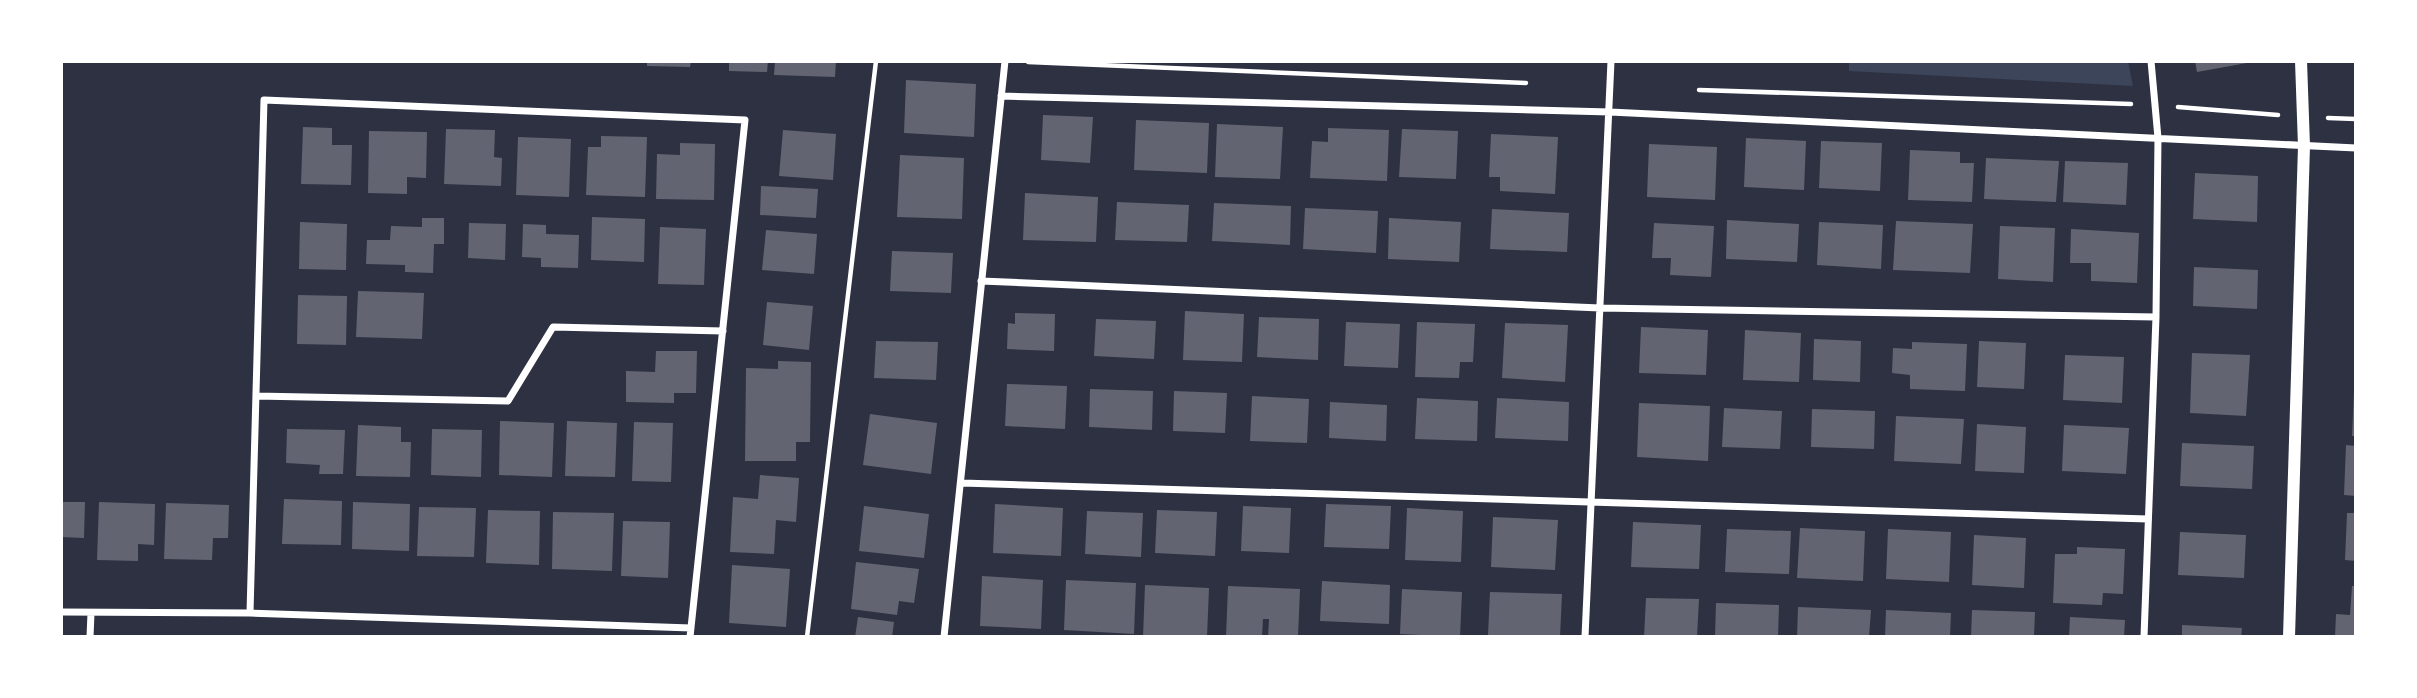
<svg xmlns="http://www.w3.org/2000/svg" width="2417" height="698" font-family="Ubuntu,sans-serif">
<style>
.green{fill:#3c4559}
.building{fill:#626471}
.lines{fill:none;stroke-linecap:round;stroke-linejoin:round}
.path{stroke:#fff;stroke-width:4.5}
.minor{stroke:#fff;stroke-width:7}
.tertiary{stroke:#fff;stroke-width:12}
</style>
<rect width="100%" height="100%" fill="#2d3142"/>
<path class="green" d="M1849,61H2128L2133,86L1849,71Z"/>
<path class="building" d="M647,61H691L690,67L647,66Z
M729,61H768L767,72L729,71Z
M775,61H836L835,77L774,75Z
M2195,61H2247V63L2197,72Z
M906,80L976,84L974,137L904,133Z
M1043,115L1093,117L1090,163L1041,160Z
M1136,120L1209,123L1207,173L1134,170Z
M1217,124L1283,127L1280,179L1215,177Z
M303,127L332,128V145H352L351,185L301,184Z
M1328,128L1389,130L1387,181L1310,178L1312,141L1328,142Z
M446,129L495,130L494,157L502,158L501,186L444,184Z
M1402,129L1458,131L1456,179L1399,177Z
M783,130L836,134L833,180L779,176Z
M369,131L427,132L426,178L407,177V194L368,193Z
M1491,134L1558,137L1555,194L1500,191V177H1489Z
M601,136L647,137L645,197L586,195L588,147H601Z
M518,137L571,139L569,197L516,195Z
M1746,138L1806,141L1804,190L1744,187Z
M1821,141L1882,143L1880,191L1819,188Z
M680,143L715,144L714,200L656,199L657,154L680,155Z
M1649,144L1717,147L1715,200L1647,197Z
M1910,150L1960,152V163H1974L1972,202L1908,200Z
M900,155L964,158L962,219L897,217Z
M1986,158L2059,161L2056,202L1984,199Z
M2065,161L2128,163L2126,205L2063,202Z
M2195,173L2258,176L2257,222L2193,219Z
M761,186L818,189L816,218L760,215Z
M1025,193L1098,197L1096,242L1023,240Z
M1117,202L1189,205L1187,242L1115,240Z
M1214,203L1291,206L1290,245L1212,241Z
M1305,208L1378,211L1376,253L1303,249Z
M1492,209L1569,213L1567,252L1490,249Z
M592,217L645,219L644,262L591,260Z
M422,218H444V244H434L433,273L405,272V265L366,264L367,240H390L391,226L422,227Z
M1389,218L1461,222L1459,262L1388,259Z
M1727,220L1799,224L1797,262L1726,259Z
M1896,221L1973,224L1970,273L1893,270Z
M300,222L347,224L346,270L299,269Z
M1819,222L1883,225L1881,269L1817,265Z
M469,223L506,224L505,260L468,258Z
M1654,223L1714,226L1711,277L1670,275L1671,258H1652Z
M523,224L546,225V234L579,235L578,268L541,267V258L522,257Z
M2000,226L2055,228L2053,282L1998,279Z
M660,227L706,229L704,285L658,284Z
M2071,229L2139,233L2137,283L2091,281V263H2070Z
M766,230L817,234L814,274L762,270Z
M892,251L953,253L951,293L890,291Z
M2194,267L2258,270L2257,309L2193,306Z
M358,291L424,293L422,339L356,337Z
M298,295L347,296L346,345L297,344Z
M767,302L813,306L809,350L763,345Z
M1185,311L1244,314L1242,362L1183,360Z
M1015,313L1055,314L1054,351L1007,349L1008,323L1015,324Z
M1259,317L1319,319L1318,360L1257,357Z
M1096,319L1156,321L1154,359L1094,356Z
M1346,322L1400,324L1398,368L1344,366Z
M1417,322L1475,324L1473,362H1460L1459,378L1415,377Z
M1505,323L1568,325L1565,382L1502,378Z
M1641,327L1708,330L1706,375L1639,373Z
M1745,330L1801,333L1799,382L1743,380Z
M1814,339L1861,341L1860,382L1813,380Z
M876,341L938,342L936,380L874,378Z
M1979,341L2026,343L2024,389L1977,387Z
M1912,342L1967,344L1965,391L1910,389V375L1892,373L1893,348L1912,349Z
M656,351H697L696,393H674V403L626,402V371L655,372Z
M2192,353L2250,355L2246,416L2190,413Z
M2065,355L2124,357L2122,403L2063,400Z
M778,361L811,362L810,442H796V461H745L746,368L778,369Z
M1007,384L1067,386L1065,429L1005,426Z
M1090,389L1153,391L1152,430L1089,427Z
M2354,390H2356V436H2352Z
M1174,391L1227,393L1225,433L1173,431Z
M1252,396L1309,399L1307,443L1250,441Z
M1417,398L1478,401L1477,441L1415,439Z
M1497,398L1569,402L1568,441L1495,438Z
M1330,402L1387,405L1386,441L1329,438Z
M1639,403L1710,406L1708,461L1637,457Z
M1724,408L1782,411L1780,449L1722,447Z
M1812,409L1875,411L1874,449L1811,447Z
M870,414L937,423L931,474L863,465Z
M1896,416L1964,419L1961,464L1894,461Z
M500,421L554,423L552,477L499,475Z
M567,421L617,423L615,477L565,476Z
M634,422L673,423L671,482L632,481Z
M1977,424L2026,427L2024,473L1975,471Z
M358,425L401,427V442H411L410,477L356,476Z
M2064,425L2129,428L2126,474L2062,471Z
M287,429L345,430L343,474H319L320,465L286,463Z
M432,429L482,430L481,477L431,475Z
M2182,443L2254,446L2252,489L2180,486Z
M2346,445L2356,446V496L2344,495Z
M760,475L799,478L796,522L776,520L774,554L730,552L733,497L758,499Z
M284,499L342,501L341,545L282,544Z
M61,502H85L84,538L61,537Z
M99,502L155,504L154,545L138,544V561L97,560Z
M353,502L410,504L409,551L352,549Z
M166,503L229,505L228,538H213L212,560L164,559Z
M995,504L1063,508L1061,556L993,553Z
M1326,504L1391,506L1389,549L1324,547Z
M864,506L929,514L924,558L859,551Z
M1243,506L1291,508L1289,553L1241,551Z
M419,507L476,508L474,557L417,556Z
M1407,508L1463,511L1461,562L1405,560Z
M488,510L540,511L539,565L486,563Z
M1157,510L1217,512L1215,556L1155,553Z
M1087,511L1143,513L1141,557L1085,554Z
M553,512L614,513L612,571L552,569Z
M2347,513H2356V561L2345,560Z
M1493,517L1558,520L1555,570L1491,567Z
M623,521L670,522L668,578L621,576Z
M1633,522L1701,525L1699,569L1631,567Z
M1800,528L1865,531L1863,581L1797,578Z
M1727,529L1791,531L1789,574L1725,572Z
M1888,529L1951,532L1949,582L1886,579Z
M2180,532L2246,535L2244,578L2178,575Z
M1974,535L2026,538L2024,588L1972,585Z
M2077,547L2125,549L2123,594L2103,593L2102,605L2053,603L2055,554H2077Z
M856,562L919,569L914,603L899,601L897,615L851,609Z
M732,565L790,569L786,627L729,623Z
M982,576L1043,580L1041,629L980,626Z
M1066,580L1136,583L1134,634L1064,630Z
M1322,581L1390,585L1389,624L1320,621Z
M1145,585L1209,588L1207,637H1143Z
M1228,586L1300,589L1298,637H1268L1269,619H1263L1262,637H1226Z
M2352,586H2356V637H2335L2336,614L2350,615Z
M1402,589L1462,592L1460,637L1400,634Z
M1490,592L1562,594L1560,637L1488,635Z
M1646,598L1699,599L1697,637H1644Z
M1716,603L1779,605L1778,637H1715Z
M1798,607L1871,610L1869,637H1797Z
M1886,610L1951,613L1950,637H1885Z
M1972,610L2035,612L2034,637H1971Z
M858,617L894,622L892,637H855Z
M2070,617L2125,620L2124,637H2069Z
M2182,625L2242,628L2241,637H2182Z"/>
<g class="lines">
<path class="path" d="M1028,62L1526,83
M1699,90L2131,104
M2178,107L2278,115
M2328,118L2356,119
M807,637L876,61"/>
<path class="minor" d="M1001,96L1610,112L2356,148
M981,281L1600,308L2156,317
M256,396L508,401L553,327L723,331
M962,483L2148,519
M61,612L250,613L691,628
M250,613L264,100L745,120L690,637
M90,637L91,613
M944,637L1005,61
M1585,637L1611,61
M2144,637L2156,317L2158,138L2151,61"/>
<path class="tertiary" d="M2289,637L2304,146L2301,61"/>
</g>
<rect width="2417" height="698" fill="none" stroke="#ffffff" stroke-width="126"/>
</svg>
